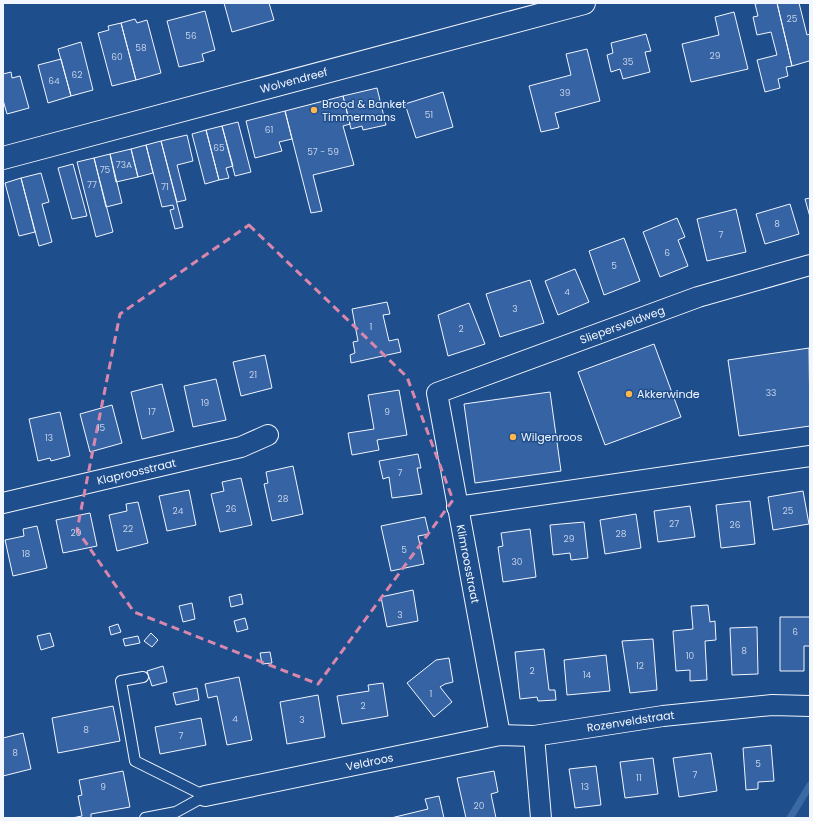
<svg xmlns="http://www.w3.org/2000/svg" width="813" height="821" font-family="Poppins,sans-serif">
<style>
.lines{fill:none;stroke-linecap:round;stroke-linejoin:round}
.stream{stroke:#3b69a3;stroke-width:7}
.building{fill:#3563a3;stroke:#f2f6ff}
.service-casing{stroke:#f2f6ff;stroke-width:12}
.minor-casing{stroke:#f2f6ff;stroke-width:22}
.tertiary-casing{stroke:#f2f6ff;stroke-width:24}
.service{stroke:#1f4e8c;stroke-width:10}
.minor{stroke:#1f4e8c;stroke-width:20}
.tertiary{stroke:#1f4e8c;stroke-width:22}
.marked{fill:none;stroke:#da87ad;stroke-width:3;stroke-dasharray:8 5;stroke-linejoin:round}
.poi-dot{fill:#ffb74d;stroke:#1f4e8c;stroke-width:1.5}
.labels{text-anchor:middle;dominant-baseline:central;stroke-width:3;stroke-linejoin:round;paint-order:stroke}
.number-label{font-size:9px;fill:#c3d1e8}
.street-label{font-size:11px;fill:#f2f6ff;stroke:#1f4e8c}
.poi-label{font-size:11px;fill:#f2f6ff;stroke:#1f4e8c;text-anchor:start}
</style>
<rect width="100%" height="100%" fill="#1f4e8c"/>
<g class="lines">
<path class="stream" d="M790,818L810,785"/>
</g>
<path class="building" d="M224,3H269L274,20L232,32Z
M760,3H777L792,66L786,67L788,76L778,79L780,88L765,92L757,60L777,55L771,32L757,35L753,17L758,16L755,4Z
M777,3H799L807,35L810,34V64L809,61L792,66Z
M205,11L215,50L202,54L204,61L179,67L167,21Z
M734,12L748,69L691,82L682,44L719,35L715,17Z
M135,19L137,23L147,20L161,73L136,80L121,23Z
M121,23L136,80L112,86L98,33L109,30L108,26Z
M646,34L651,51L645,52L650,72L623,79L620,69L611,72L607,55L613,53L611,43Z
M81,42L93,90L71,96L58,49Z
M587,49L600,101L555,113L559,128L541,132L529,86L571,75L566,54Z
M61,59L71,96L48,103L38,65Z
M11,72L12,78L20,76L29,108L7,114L3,100V74Z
M377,88L386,125L363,130L362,126L351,129L343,96Z
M443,92L453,127L416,138L405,104Z
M343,96L350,124L343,126L354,165L313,175L322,211L311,213L285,111Z
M285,111L292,139L279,142L282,151L255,158L246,121Z
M238,122L251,172L235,176L222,126Z
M222,126L233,166L226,168L229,178L219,180L206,130Z
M206,130L219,180L205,184L192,134Z
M187,135L193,161L177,165L186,200L177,202L161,141Z
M161,141L183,227L175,229L170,210L174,209L173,205L162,207L146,145Z
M146,145L153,173L138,177L131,149Z
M131,149L138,177L116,182L110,154Z
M110,154L122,203L106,207L94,158Z
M94,158L113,232L96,237L77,162Z
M73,164L87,216L72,219L58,168Z
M41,173L49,202L42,204L52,242L39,246L21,178Z
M21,178L35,232L19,236L5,183Z
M810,198V217L805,199Z
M790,204L799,234L765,244L756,214Z
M736,209L746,252L707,261L697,219Z
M677,218L685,237L678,240L688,266L660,277L643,232Z
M624,238L640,281L604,295L589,251Z
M575,269L589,302L558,315L545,281Z
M530,280L544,323L500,337L486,294Z
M387,302L390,314L383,315L389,341L398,339L401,352L351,363L350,355L355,353L353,342L358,341L352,309Z
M469,303L485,344L448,356L438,315Z
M654,344L681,417L605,445L578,372Z
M809,348L810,426L739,436L728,360Z
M265,355L272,388L241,396L233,362Z
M216,379L226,420L193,427L184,386Z
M162,384L174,431L142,439L131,392Z
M399,390L407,435L377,440L379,450L352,455L348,433L374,429L368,395Z
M550,392L561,471L475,483L464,404Z
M112,405L122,443L90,452L80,414Z
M60,412L70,456L51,461L50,458L38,461L29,419Z
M418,454L421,468H417L422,494L392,498L389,477L383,479L379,461Z
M293,466L303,514L272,521L264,484L268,483L266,472Z
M241,478L252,525L220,532L211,494L224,491L222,482Z
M189,490L196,525L167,531L159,496Z
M803,491L809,524L773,530L768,497Z
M750,501L755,544L721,548L716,505Z
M138,502L148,543L117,551L109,515L127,511L126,504Z
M690,506L695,537L658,542L654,511Z
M90,513L97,546L63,553L56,520Z
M636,514L641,548L605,554L600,520Z
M425,517L429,534L418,536L424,564L391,571L381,526Z
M584,522L588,558L571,560L570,553L553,555L550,525Z
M37,526L47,568L13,576L5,540L24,536L23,529Z
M530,529L536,577L503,582L498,547L503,546L501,533Z
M413,590L418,621L387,627L381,597Z
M241,594L243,604L231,607L229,597Z
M192,603L195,619L183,622L179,606Z
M708,605L710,622L715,621L716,640L705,641L707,680L690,681V670L676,671L673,631L693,629L691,606Z
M780,617H810V646H804V671H780Z
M245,618L248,629L237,632L234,621Z
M118,624L121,632L111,635L109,627Z
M757,627L758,674L732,675L730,628Z
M50,633L54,646L41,650L37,636Z
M151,633L158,640L152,647L144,641Z
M138,636L140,643L125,646L123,639Z
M653,639L657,690L630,693L622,641Z
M544,649L549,690H555L556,700L538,701L537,697L520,699L515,652Z
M270,652L272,663L262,664L260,653Z
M606,655L610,691L567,695L564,660Z
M449,658L453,682L445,684L440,687L452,702L434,717L407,683L436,660Z
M163,666L167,682L152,686L147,671Z
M239,677L252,740L227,745L217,696L208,698L205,684Z
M383,683L388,716L342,724L337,696L369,691L368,685Z
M197,688L199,700L176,705L173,693Z
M318,695L325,737L287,744L280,702Z
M113,706L120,741L58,753L52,718Z
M201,718L206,745L160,754L155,727Z
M23,733L31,769L3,776V738Z
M771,745L774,781L758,782V789L746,790L743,748Z
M711,753L717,791L679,797L673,758Z
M653,758L658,794L625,798L620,762Z
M596,766L601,805L575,808L569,769Z
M123,771L130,807L91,814V818H72L82,816L78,796L82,795L79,780Z
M494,771L498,792L491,794L496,818H466L457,778Z
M439,796L444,818H391L428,809L425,799Z"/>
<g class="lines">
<g class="service-casing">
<path id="service" d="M143,677L121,681L135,761L205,796
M145,818L176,812L205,796"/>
</g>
<g class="minor-casing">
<g id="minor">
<path id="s1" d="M3,503L241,447L268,435"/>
<path d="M457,507L810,456"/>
<path id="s2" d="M500,735L437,393L698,297L810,265"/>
<path d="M534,736L541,818"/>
<path id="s3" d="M205,796L500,735L534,736L663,716L772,705L810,706"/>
</g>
</g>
<g class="tertiary-casing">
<g id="tertiary">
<path id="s4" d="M3,158L584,3"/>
</g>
</g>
<use href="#service" class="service"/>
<use href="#minor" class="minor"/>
<use href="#tertiary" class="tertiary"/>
</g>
<path class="marked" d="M249,225L407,377L453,500L318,684L134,612L77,530L120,314Z"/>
<g class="poi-dot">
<circle cx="314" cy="110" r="4"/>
<circle cx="629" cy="394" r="4"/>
<circle cx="513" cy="437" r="4"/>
</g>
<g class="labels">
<g class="number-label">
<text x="792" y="19">25</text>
<text x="191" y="36">56</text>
<text x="141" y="48">58</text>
<text x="715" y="56">29</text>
<text x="117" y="57">60</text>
<text x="628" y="62">35</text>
<text x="77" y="75">62</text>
<text x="54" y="81">64</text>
<text x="565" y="93">39</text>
<text x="429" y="115">51</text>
<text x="269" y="130">61</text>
<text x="219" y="148">65</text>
<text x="323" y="152">57 - 59</text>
<text x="124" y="165">73A</text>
<text x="105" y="170">75</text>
<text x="92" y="185">77</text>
<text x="165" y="187">71</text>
<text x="777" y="224">8</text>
<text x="721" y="235">7</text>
<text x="667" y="253">6</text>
<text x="614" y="266">5</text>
<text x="567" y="292">4</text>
<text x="515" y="309">3</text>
<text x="371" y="327">1</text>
<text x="461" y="329">2</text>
<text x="253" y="375">21</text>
<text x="771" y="393">33</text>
<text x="205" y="403">19</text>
<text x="152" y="412">17</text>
<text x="387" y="412">9</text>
<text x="101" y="428">15</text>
<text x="49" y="438">13</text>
<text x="400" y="473">7</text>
<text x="283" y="499">28</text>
<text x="231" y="509">26</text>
<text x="178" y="511">24</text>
<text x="788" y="511">25</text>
<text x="674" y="524">27</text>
<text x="735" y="525">26</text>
<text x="128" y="529">22</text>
<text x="76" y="533">20</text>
<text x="621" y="534">28</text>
<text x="569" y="539">29</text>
<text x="404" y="550">5</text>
<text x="26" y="554">18</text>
<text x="517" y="562">30</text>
<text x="400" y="615">3</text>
<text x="795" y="632">6</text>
<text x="744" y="651">8</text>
<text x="690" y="656">10</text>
<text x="640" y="666">12</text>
<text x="532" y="671">2</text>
<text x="587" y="675">14</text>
<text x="431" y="694">1</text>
<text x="363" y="706">2</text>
<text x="235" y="719">4</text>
<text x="302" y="720">3</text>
<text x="86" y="730">8</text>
<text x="181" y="736">7</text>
<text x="15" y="753">8</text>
<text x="758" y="764">5</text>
<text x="695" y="775">7</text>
<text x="639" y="778">11</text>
<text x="103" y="787">9</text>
<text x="585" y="787">13</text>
<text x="479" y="806">20</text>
</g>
<g class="street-label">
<text stroke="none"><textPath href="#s4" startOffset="301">Wolvendreef</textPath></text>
<text stroke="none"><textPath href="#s2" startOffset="545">Sliepersveldweg</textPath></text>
<text stroke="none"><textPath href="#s1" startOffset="137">Klaproosstraat</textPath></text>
<text transform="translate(468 564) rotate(79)">Klimroosstraat</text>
<text stroke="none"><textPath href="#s3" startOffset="433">Rozenveldstraat</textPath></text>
<text stroke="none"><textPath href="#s3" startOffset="168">Veldroos</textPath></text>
</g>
<g class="poi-label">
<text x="322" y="104">Brood &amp; Banket<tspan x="322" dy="13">Timmermans</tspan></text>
<text x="637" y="394">Akkerwinde</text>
<text x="521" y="437">Wilgenroos</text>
</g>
</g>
<rect width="813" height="821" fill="none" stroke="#f2f6ff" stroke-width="8"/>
</svg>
